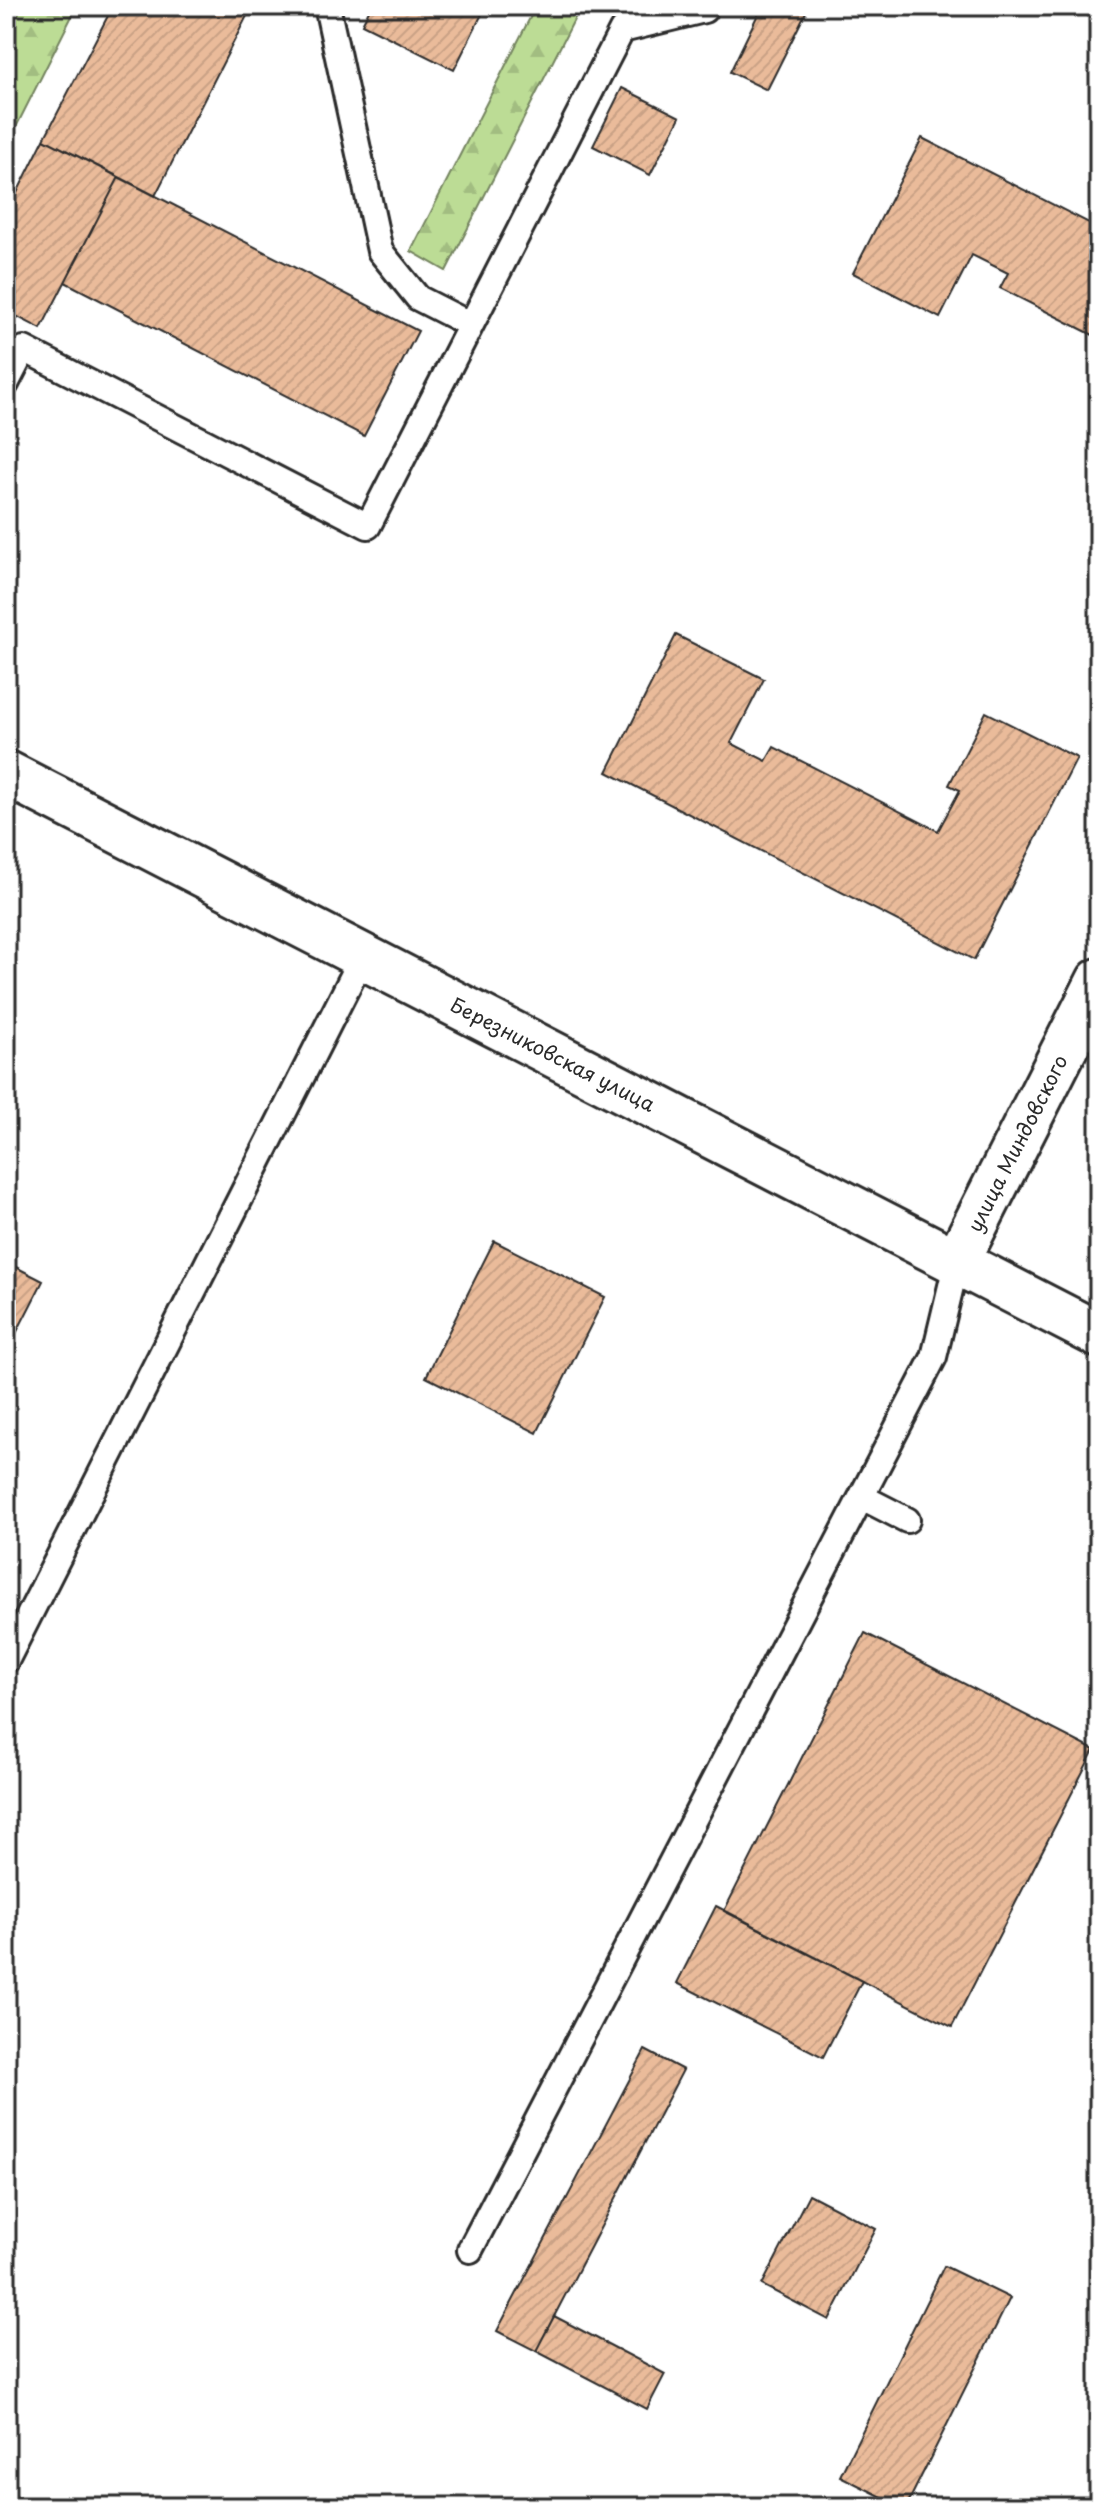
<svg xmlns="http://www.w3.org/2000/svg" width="1105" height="2513" font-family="'Playpen Sans',sans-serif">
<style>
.forest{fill:url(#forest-firs);stroke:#748460;stroke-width:2}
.building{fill:url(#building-hatch);stroke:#2b2b2b;stroke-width:2}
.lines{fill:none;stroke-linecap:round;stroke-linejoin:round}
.service-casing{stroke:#2b2b2b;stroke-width:30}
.minor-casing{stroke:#2b2b2b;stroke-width:50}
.tertiary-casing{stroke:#2b2b2b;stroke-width:50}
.service{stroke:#fff;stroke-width:24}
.minor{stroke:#fff;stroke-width:44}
.tertiary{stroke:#fff;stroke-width:44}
.labels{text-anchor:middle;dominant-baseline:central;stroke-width:8;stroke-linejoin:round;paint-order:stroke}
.street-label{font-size:20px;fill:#2b2b2b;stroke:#fff}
</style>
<defs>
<pattern id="forest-firs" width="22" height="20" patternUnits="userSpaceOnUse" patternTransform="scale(2)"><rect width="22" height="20" fill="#bcdc95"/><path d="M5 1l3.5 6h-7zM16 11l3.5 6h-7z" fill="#a2bd81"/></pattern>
<pattern id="building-hatch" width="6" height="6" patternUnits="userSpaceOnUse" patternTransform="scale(2)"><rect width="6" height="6" fill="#eabb9a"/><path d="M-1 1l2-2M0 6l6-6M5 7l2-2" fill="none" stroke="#c9a185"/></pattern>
</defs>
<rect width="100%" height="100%" fill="#fff"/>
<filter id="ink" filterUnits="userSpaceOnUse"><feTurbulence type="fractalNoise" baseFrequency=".0125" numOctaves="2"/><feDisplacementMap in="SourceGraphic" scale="16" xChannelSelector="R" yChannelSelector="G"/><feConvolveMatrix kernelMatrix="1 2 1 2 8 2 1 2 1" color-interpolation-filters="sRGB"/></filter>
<g filter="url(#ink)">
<path class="forest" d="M6,6H77L6,147Z
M536,6H581L446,271L411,251Z"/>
<path class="building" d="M113,6H252L155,196L44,139Z
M371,6H486L454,70L362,24Z
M762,6H809L767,90L730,72Z
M622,88L680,117L650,175L593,146Z
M922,138L1099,228V338L1000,288L1008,273L972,255L940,318L853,273Z
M44,139L119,177L41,329L6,311V195L14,199Z
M119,177L418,331L364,436L65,282Z
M676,635L764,679L731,743L766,761L774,747L938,831L960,790L949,785L986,712L1077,758L974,960L607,772Z
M494,1241L605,1297L537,1433L426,1377Z
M6,1262L43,1281L6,1353Z
M865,1633L1094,1750L952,2027L724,1911Z
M716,1906L862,1981L823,2057L677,1983Z
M645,2050L683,2070L536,2351L497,2331Z
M809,2194L876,2229L829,2320L762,2285Z
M944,2266L1010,2298L906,2507H902L840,2476Z
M554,2316L665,2374L647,2409L536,2351Z"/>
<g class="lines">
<g class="service-casing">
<path id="service" d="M327,6L380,251L418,298L471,325
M6,384L24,349L368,526L622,30L704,10L706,6
M862,1497L907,1520
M6,1661L363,956
M470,2250L934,1357L957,1261"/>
</g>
<g class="minor-casing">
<path id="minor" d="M957,1261L1099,981"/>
</g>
<g class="tertiary-casing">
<path id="tertiary" d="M6,773L1099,1335"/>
</g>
<use href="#service" class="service"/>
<use href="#minor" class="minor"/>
<use href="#tertiary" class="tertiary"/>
</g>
</g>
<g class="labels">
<g class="street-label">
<text transform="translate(553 1054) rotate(27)">Березниковская улица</text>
<text transform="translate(1017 1143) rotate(-63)">улица Миндовского</text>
</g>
</g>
<rect width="1105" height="2513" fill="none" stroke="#fff" stroke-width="32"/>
<rect x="16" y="16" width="1073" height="2481" fill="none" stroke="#2b2b2b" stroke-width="3" filter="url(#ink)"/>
</svg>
